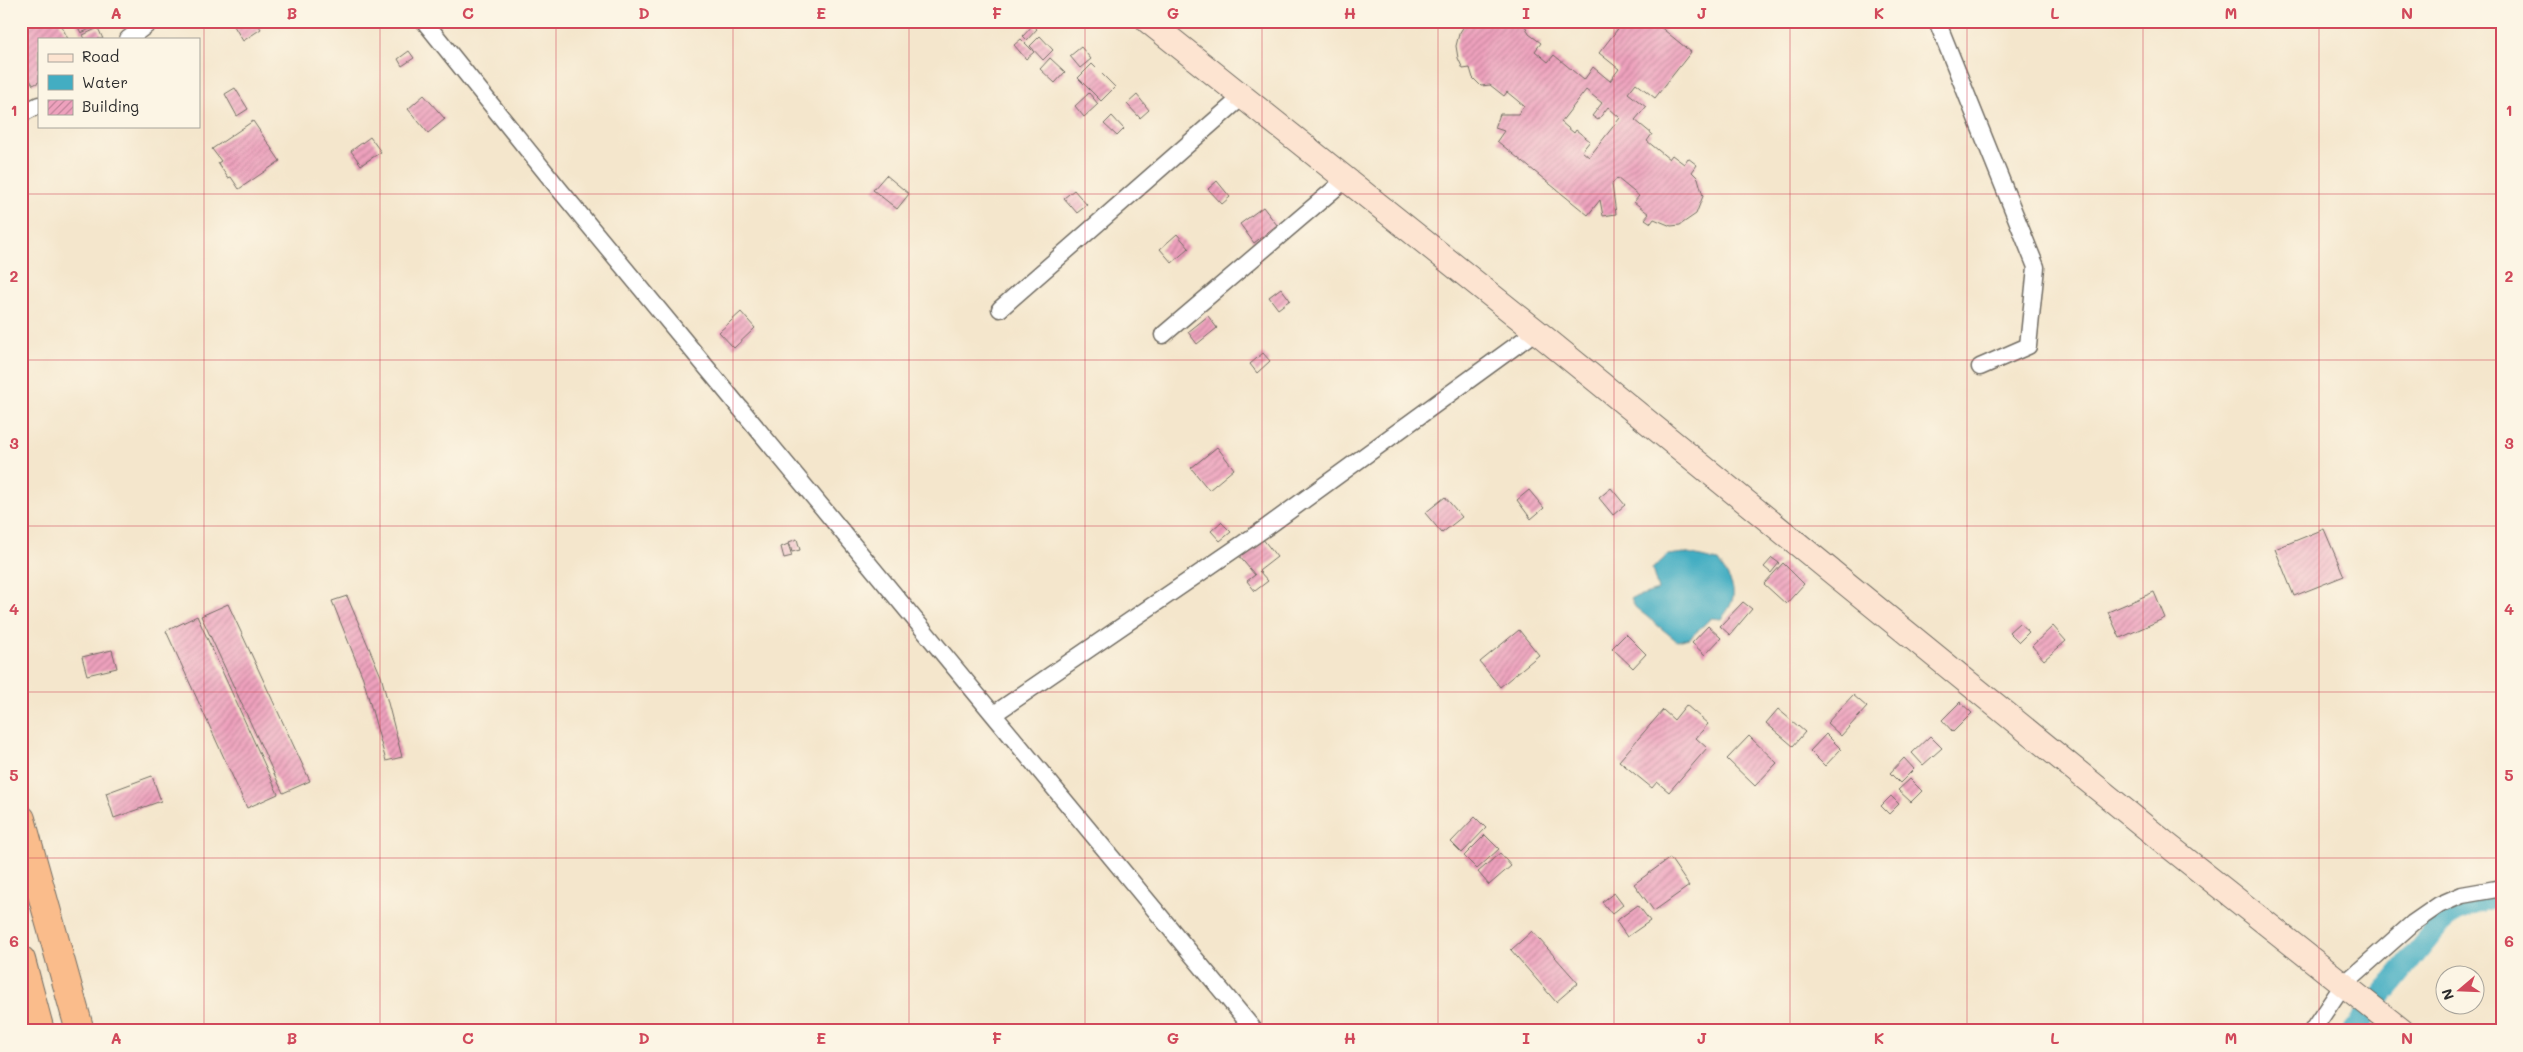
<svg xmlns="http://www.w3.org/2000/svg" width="2523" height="1052" font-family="Mali,sans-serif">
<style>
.water{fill:#43adc2;stroke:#376c76}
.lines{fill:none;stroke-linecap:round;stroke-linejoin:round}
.canal{stroke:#43adc2;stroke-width:22}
.building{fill:url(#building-hatch);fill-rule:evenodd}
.street-casing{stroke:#716c63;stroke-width:19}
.secondary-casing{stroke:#716c63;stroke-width:26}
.highway-casing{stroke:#716c63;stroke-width:30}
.street{stroke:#fff;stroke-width:16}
.secondary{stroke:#fde4d1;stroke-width:24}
.highway{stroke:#fabc8b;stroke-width:28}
.grid{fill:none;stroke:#d1495b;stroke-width:1;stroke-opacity:0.55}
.neatline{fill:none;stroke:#d1495b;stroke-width:2}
.grid-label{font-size:16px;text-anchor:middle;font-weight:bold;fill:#d1495b}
</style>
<defs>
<pattern id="building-hatch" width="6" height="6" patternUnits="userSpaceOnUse" patternTransform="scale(1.25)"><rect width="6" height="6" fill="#eea1bd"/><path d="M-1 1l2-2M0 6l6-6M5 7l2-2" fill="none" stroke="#c1839a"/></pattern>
</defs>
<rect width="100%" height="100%" fill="#fcf5e5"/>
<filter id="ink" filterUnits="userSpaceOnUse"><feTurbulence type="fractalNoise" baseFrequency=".02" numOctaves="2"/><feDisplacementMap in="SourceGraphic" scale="10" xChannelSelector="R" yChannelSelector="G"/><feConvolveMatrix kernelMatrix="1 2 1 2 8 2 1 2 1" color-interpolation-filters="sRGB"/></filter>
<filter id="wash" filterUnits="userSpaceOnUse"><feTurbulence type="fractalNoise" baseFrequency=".0096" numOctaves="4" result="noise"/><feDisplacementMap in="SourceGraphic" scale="20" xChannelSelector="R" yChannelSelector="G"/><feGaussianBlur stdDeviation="1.12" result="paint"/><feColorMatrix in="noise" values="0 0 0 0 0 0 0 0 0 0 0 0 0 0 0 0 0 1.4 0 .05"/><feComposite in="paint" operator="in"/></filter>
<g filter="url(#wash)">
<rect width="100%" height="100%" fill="#f4e6cc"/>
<path class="water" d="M1684,553L1718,561C1734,585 1741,595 1721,619L1711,618L1690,638L1677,641L1635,607L1631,598L1658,590L1652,569L1668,555Z"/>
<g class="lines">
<path class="canal" d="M2353,1031L2438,926L2455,911L2478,902L2502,895"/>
</g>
<g id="blocks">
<path class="building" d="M21,21H59L68,39H39V82L33,85L27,74L21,77Z
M75,21H95L97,26L81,33Z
M231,21H256L261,29L243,41Z
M1467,21H1523L1529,34L1541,43L1535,51L1548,62L1554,55L1584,80L1593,67L1610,81L1619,69L1599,53L1624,21H1653L1691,52L1655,98L1636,83L1628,93L1646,107L1635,120L1652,134L1647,141L1669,159L1672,155L1684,164L1688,158L1697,165L1692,172L1698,178L1703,196L1696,214L1680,225L1671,226L1654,219L1651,223L1645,219L1649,214L1634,202L1639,196L1617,178L1612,184L1616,214L1603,216L1600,200L1588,215L1497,141L1504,131L1495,128L1500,114H1518L1524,106L1507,92L1504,96L1490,85L1481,86L1473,78L1470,68L1463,69L1458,58L1456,46L1459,34ZM1586,90L1602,103L1592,116L1598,120L1608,107L1620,118L1589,157L1582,151L1590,141L1576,130L1574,133L1561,122Z
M1033,25L1037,29L1027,40L1023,36Z
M98,28L103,39H85L83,35Z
M1040,36L1053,50L1043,60L1030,46Z
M1021,39L1034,52L1026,59L1014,45Z
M1081,47L1091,59L1080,68L1070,56Z
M409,51L414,58L402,66L398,59Z
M1050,58L1065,72L1055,83L1040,69Z
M1092,64L1115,87L1101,101L1078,78Z
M235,88L248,109L237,116L225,94Z
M1089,93L1098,104L1084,117L1075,106Z
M424,95L445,119L428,133L408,109Z
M1137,95L1149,110L1140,118L1127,104Z
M1112,116L1124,129L1117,136L1104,124Z
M253,121L280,161L239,189L231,177L228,178L218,163L221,161L212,149Z
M370,137L381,152L361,165L351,151Z
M886,175L909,194L897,209L873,190Z
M1217,181L1230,197L1222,204L1208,189Z
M1074,190L1087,205L1077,213L1064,198Z
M1263,207L1277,225L1254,243L1240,224Z
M1177,234L1189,248L1172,263L1160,249Z
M1281,288L1290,300L1278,309L1269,297Z
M741,312L755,328L734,348L719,332Z
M1208,316L1217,328L1197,344L1188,332Z
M1263,353L1270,361L1257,373L1250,364Z
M1217,447L1234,469L1209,490L1191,468Z
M1611,488L1625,505L1613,515L1599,498Z
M1529,490L1544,508L1531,519L1517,500Z
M1445,497L1462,517L1442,533L1425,513Z
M1221,522L1231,532L1220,541L1211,531Z
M2324,529L2344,576L2294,596L2275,549Z
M1262,538L1277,557L1259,571L1268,581L1255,591L1247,581L1255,575L1239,556Z
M797,539L800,550L792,552L789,542Z
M788,544L792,556L784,558L781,547Z
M1772,558L1779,563L1771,573L1764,567Z
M1783,563L1804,584L1786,604L1764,584Z
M2154,592L2165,618L2120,638L2108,612Z
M347,596L381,676L402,757L386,761L363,678L332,601Z
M1743,602L1752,609L1730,635L1720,626Z
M228,604L310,781L283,793L201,616Z
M197,616L278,794L247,808L166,631Z
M2019,623L2029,632L2019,642L2009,632Z
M1708,626L1721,638L1705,655L1692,643Z
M2053,626L2066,641L2044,660L2032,646Z
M1519,630L1539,655L1500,687L1480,662Z
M1626,634L1646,654L1633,668L1612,648Z
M112,650L117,668L87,675L82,657Z
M1853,695L1867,707L1841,736L1827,723Z
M1960,702L1972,713L1953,732L1942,720Z
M1686,705L1708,724L1696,738L1707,748L1669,792L1657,782L1652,788L1619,761L1663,710L1674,720Z
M1778,709L1805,732L1793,746L1766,723Z
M1826,734L1841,749L1825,766L1810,751Z
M1749,736L1777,763L1755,786L1727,759Z
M1930,736L1942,748L1923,765L1912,753Z
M1904,758L1914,769L1900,783L1890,773Z
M152,776L161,801L114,818L106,793Z
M1910,779L1922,791L1911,802L1898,790Z
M1891,796L1899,804L1889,814L1881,806Z
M1475,817L1486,828L1462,853L1451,842Z
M1485,835L1499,849L1477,869L1464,856Z
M1500,853L1511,866L1489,885L1478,872Z
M1670,858L1689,886L1654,911L1634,884Z
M1614,893L1623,905L1612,914L1602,902Z
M1638,905L1650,921L1627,937L1616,921Z
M1532,931L1578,983L1556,1002L1511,950Z"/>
</g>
</g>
<g filter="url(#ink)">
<use href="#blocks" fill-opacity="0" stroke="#716c63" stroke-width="1"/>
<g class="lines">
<g class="street-casing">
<path id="street" d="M424,21L559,189L1255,1031
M1937,21L2036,267L2028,346L1980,367
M128,39L152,21
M21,114L39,105
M1000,309L1243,96
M1163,335L1345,180
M994,714L1267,527L1536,331
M2312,1031L2343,985L2413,923L2439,905L2462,895L2502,888"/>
</g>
<g class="secondary-casing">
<path id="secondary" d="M1148,21L1536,331L2165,843L2402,1031"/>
</g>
<g class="highway-casing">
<path id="highway" d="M21,819L80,1031
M21,960L40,1031"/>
</g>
<use href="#street" class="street"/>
<use href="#secondary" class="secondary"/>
<use href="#highway" class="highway"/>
</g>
</g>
<path class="grid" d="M204,21V1031M380,21V1031M556,21V1031M733,21V1031M909,21V1031M1085,21V1031M1262,21V1031M1438,21V1031M1614,21V1031M1790,21V1031M1967,21V1031M2143,21V1031M2319,21V1031M21,194H2502M21,360H2502M21,526H2502M21,692H2502M21,858H2502"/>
<rect width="2523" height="1052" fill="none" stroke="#fcf5e5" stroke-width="55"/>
<rect x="38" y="38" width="162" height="90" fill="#fcf5e5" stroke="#a8a49b"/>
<rect x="48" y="54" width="25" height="8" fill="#fde4d1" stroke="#a8a49b"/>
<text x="82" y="62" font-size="15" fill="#2b2b2b">Road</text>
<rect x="48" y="75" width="25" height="15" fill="#43adc2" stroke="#a8a49b"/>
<text x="82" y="88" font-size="15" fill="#2b2b2b">Water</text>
<rect x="48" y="100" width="25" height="15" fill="url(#building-hatch)" stroke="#a8a49b"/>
<text x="82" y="112" font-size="15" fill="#2b2b2b">Building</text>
<g transform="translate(2460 990) rotate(251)"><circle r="24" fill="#fcf5e5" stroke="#a8a49b"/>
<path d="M0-4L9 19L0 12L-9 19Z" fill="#d1495b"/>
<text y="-8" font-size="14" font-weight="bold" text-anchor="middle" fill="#2b2b2b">N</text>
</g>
<rect x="28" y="28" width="2468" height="996" class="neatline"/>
<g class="grid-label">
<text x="116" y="19">A</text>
<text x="292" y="19">B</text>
<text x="468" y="19">C</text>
<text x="644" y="19">D</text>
<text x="821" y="19">E</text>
<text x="997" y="19">F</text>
<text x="1173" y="19">G</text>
<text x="1350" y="19">H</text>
<text x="1526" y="19">I</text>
<text x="1702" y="19">J</text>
<text x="1879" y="19">K</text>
<text x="2055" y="19">L</text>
<text x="2231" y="19">M</text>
<text x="2407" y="19">N</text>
<text x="14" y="116">1</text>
<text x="2509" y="116">1</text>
<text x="14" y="282">2</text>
<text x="2509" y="282">2</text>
<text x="14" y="449">3</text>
<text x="2509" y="449">3</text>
<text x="14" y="615">4</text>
<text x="2509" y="615">4</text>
<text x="14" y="781">5</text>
<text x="2509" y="781">5</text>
<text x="14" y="947">6</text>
<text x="2509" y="947">6</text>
<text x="116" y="1044">A</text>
<text x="292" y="1044">B</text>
<text x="468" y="1044">C</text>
<text x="644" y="1044">D</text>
<text x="821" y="1044">E</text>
<text x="997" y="1044">F</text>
<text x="1173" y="1044">G</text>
<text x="1350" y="1044">H</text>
<text x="1526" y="1044">I</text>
<text x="1702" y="1044">J</text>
<text x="1879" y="1044">K</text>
<text x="2055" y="1044">L</text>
<text x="2231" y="1044">M</text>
<text x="2407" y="1044">N</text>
</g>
</svg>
